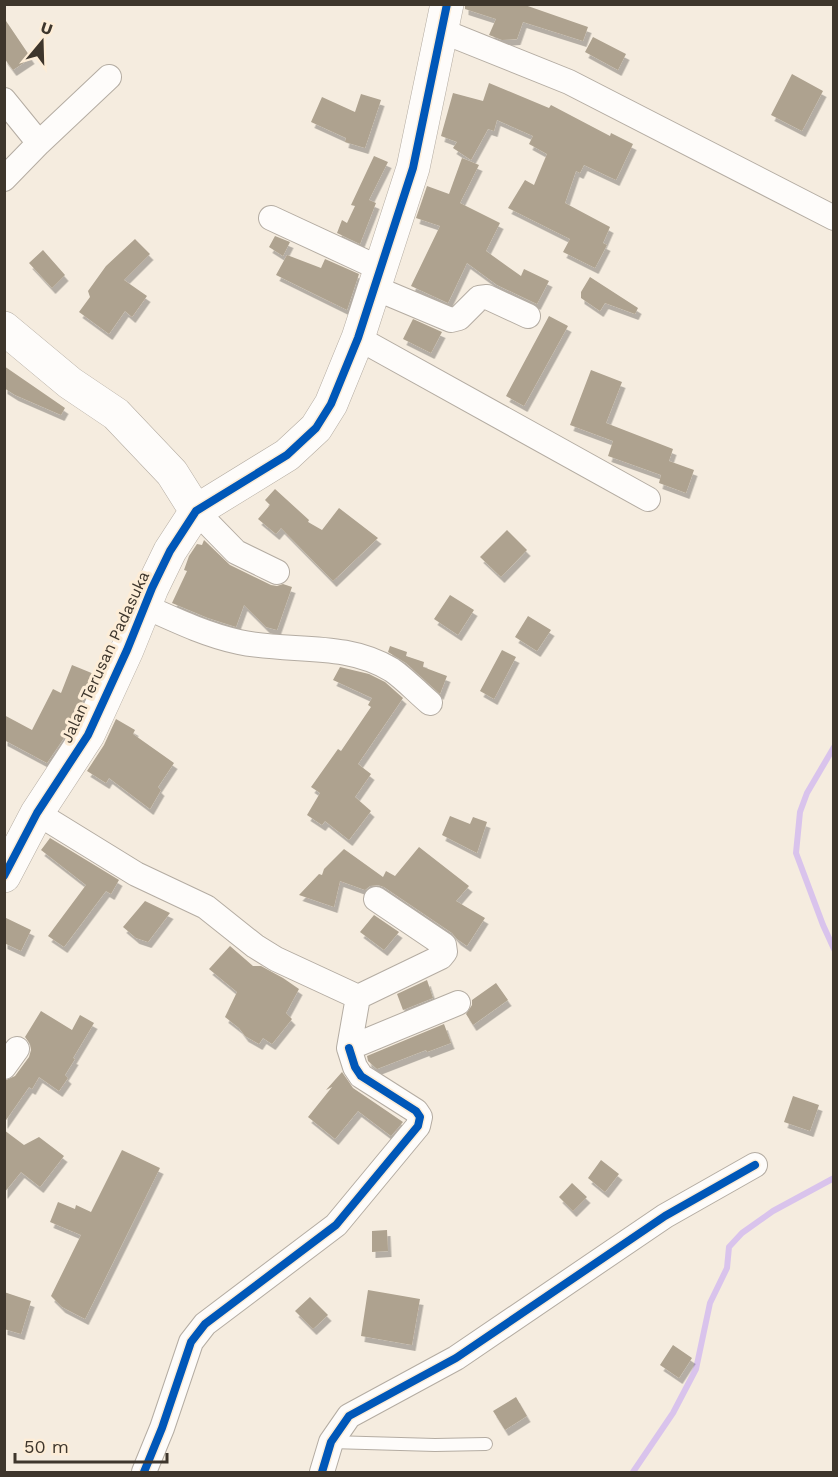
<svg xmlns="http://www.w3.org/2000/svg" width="838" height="1477" font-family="'Work Sans',sans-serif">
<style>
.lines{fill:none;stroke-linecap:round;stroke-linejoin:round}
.stream{stroke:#d9c3ec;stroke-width:6}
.building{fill:#aea28f;filter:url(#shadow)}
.lane-casing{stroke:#b4aca2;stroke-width:14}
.street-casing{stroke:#b4aca2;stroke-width:26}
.secondary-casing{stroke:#b4aca2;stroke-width:34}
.lane{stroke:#fefcfa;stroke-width:12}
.street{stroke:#fefcfa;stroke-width:24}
.secondary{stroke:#fefcfa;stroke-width:33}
.cycleway-casing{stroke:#fdedd7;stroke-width:11}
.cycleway{stroke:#0057b8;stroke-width:8}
.labels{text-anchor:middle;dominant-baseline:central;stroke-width:6;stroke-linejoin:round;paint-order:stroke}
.street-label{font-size:16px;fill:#3e362c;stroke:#fdedd7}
</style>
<defs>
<filter id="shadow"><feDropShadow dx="3.5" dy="6" stdDeviation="0" flood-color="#0004"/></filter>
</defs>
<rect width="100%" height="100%" fill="#f5ecdf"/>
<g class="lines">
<path class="stream" d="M834,747L807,793L800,812L796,853L823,925L834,949
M633,1472L673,1413L696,1369L710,1303L727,1268L729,1247L742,1233L773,1211L834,1178"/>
</g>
<path class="building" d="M465,4H522L588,27L583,41L523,22L517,39L502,40L489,35L496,19L465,9Z
M4,18L31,58L13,70L4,58Z
M593,37L626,54L618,70L585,52Z
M792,74L823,91L802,131L771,115Z
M489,83L549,108L551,105L610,136L611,133L633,144L616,180L584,165L580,173L576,171L565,203L610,227L603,243L607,245L595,268L563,252L570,239L508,208L525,180L534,185L547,154L529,144L533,136L497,120L494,131L488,129L471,160L453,148L457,142L441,136L453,93L483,101Z
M361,94L381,100L365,148L345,142L346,138L311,122L322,97L355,112Z
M374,156L388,162L369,200L376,203L360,244L337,233L342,220L347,223L355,206L351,205Z
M462,158L479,165L460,203L500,223L486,251L521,276L524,269L549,281L537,304L497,285L467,263L448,303L411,286L440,226L416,218L427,186L449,194Z
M275,236L290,242L283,256L269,247Z
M135,239L150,254L124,280L147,296L132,317L125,311L109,334L79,312L90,297L88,291L106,266Z
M43,250L65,275L52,288L29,263Z
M287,255L321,268L325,259L359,274L347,310L276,275Z
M590,277L638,308L635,314L605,303L600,311L581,298V292Z
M549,316L568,326L524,406L506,396Z
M413,319L442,332L431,353L403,339Z
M4,366L65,408L61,415L15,395L4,388Z
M591,370L622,382L606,423L673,449L669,461L694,470L686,493L659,483L661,475L608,456L613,441L570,425Z
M275,489L309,520L308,522L322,530L339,508L378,538L333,581L281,528L276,534L258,519L270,505L265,500Z
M507,530L527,550L501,577L480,557Z
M204,540L230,565L271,585L277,586L283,584L292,587L277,630L266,627L244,605L236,627L208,618L172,603L187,571L184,570L189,556L197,544L202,545Z
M450,595L474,610L458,635L434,619Z
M528,616L551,630L537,651L515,637Z
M390,646L407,652L406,656L424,662L423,667L447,676L440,694L406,663L388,652Z
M502,650L516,657L494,699L480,691Z
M72,665L94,674L72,726L47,763L4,740V715L32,730L53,689L61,693Z
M340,667L369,674L385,682L403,698L358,764L371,774L355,797L371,811L349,840L325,821L322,825L307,815L320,793L311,787L338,749L341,751L371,707L368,705L372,698L333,680Z
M116,719L135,730L133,734L174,763L158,787L161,790L150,809L109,778L106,783L87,771L104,745Z
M450,816L470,824L473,817L487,822L477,853L442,835Z
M50,838L119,880L111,894L106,891L64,947L48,936L86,885L41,850Z
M419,847L469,886L456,901L485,918L467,946L457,939L452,933L384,887L378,885L370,886L365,890L340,881L334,907L299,895L319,874L322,875L324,869L344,849L383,877L386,871L395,876Z
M145,901L170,913L148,942L136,938L123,927Z
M374,915L399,932L384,950L360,932Z
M4,917L31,930L21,951L4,943Z
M230,946L253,966H261L283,978L299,989L286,1013L292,1019L272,1044L263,1038L259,1044L245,1036L239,1028L225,1017L237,992L209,969Z
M427,980L433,998L403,1010L397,994Z
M496,983L508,1000L473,1025L466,1014L472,1005V1000Z
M41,1011L72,1030L80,1015L94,1023L73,1058L75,1059L65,1075L68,1078L59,1091L39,1077L32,1089L29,1087L4,1123V1081L15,1076L29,1057L31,1050L30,1044L25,1037Z
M444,1024L451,1043L427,1052L426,1050L377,1069L368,1061L367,1056Z
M342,1072L353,1088L403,1122L391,1136L358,1111L335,1139L308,1117L332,1087L326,1090Z
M793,1096L819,1105L810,1131L784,1122Z
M4,1130L24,1145L39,1137L64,1156L40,1187L21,1172L4,1193Z
M122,1150L160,1168L85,1319L62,1307L51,1296L81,1235L50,1222L58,1202L75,1209L76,1205L91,1212Z
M601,1160L619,1174L605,1192L588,1178Z
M572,1183L587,1197L573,1211L559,1197Z
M387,1230L388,1251L372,1252V1231Z
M368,1290L420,1299L412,1345L361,1336Z
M4,1292L31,1301L21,1334L4,1329Z
M310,1297L328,1315L313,1329L295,1311Z
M673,1345L692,1358L679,1378L660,1365Z
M516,1397L527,1416L505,1430L493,1411Z"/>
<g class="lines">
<g class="lane-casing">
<path id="lane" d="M331,1442L435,1445L486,1444"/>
</g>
<g class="street-casing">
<path id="street" d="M442,31L569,82L834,218
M4,100L39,143
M4,179L39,143L109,77
M271,218L381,269
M375,288L451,320L459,318L479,298L487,297L528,316
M358,338L648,499
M196,511L236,552L277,572
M144,606C175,620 206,635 239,642C290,653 345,641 392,670C405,679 418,693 430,703
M37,813L136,874L206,907L255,946L276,959L358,997L441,957L445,952L444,945L376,899
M358,997L349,1048L458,1003
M4,1067L17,1049
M144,1472L162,1428L191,1342L205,1324L336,1225L418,1126L420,1117L416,1111L361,1076L355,1067L349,1048
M322,1472L331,1442L349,1416L456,1358L665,1216L755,1165"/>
</g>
<g class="secondary-casing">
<path id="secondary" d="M4,328L70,383L116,414L172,473L196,511
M4,876L37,813L88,735L127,650L152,588L170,551L196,511L287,455L316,428L331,404L358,338L413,168L447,4"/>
</g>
<use href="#lane" class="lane"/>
<use href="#street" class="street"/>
<use href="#secondary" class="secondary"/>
<g class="cycleway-casing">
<path id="cycleway" d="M4,876L37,813L88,735L127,650L152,588L170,551L196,511L287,455L316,428L331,404L358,338L413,168L447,4
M144,1472L162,1428L191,1342L205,1324L336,1225L418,1126L420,1117L416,1111L361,1076L355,1067L349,1048
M322,1472L331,1442L349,1416L456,1358L665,1216L755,1165"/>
</g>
<use href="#cycleway" class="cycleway"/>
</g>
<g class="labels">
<g class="street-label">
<text transform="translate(105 657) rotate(-65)">Jalan Terusan Padasuka</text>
</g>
</g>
<rect width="838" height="1477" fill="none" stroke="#3e362c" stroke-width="12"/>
<g transform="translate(42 42) rotate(19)" stroke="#fdedd7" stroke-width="4.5" paint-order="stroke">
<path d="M0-4.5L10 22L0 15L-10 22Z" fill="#3e362c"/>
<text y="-9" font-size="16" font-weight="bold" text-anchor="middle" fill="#3e362c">U</text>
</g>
<path d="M15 1453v9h152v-9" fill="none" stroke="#3e362c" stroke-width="3"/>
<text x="24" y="1453" font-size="18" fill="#3e362c" stroke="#fdedd7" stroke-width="4.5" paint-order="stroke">50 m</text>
</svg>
